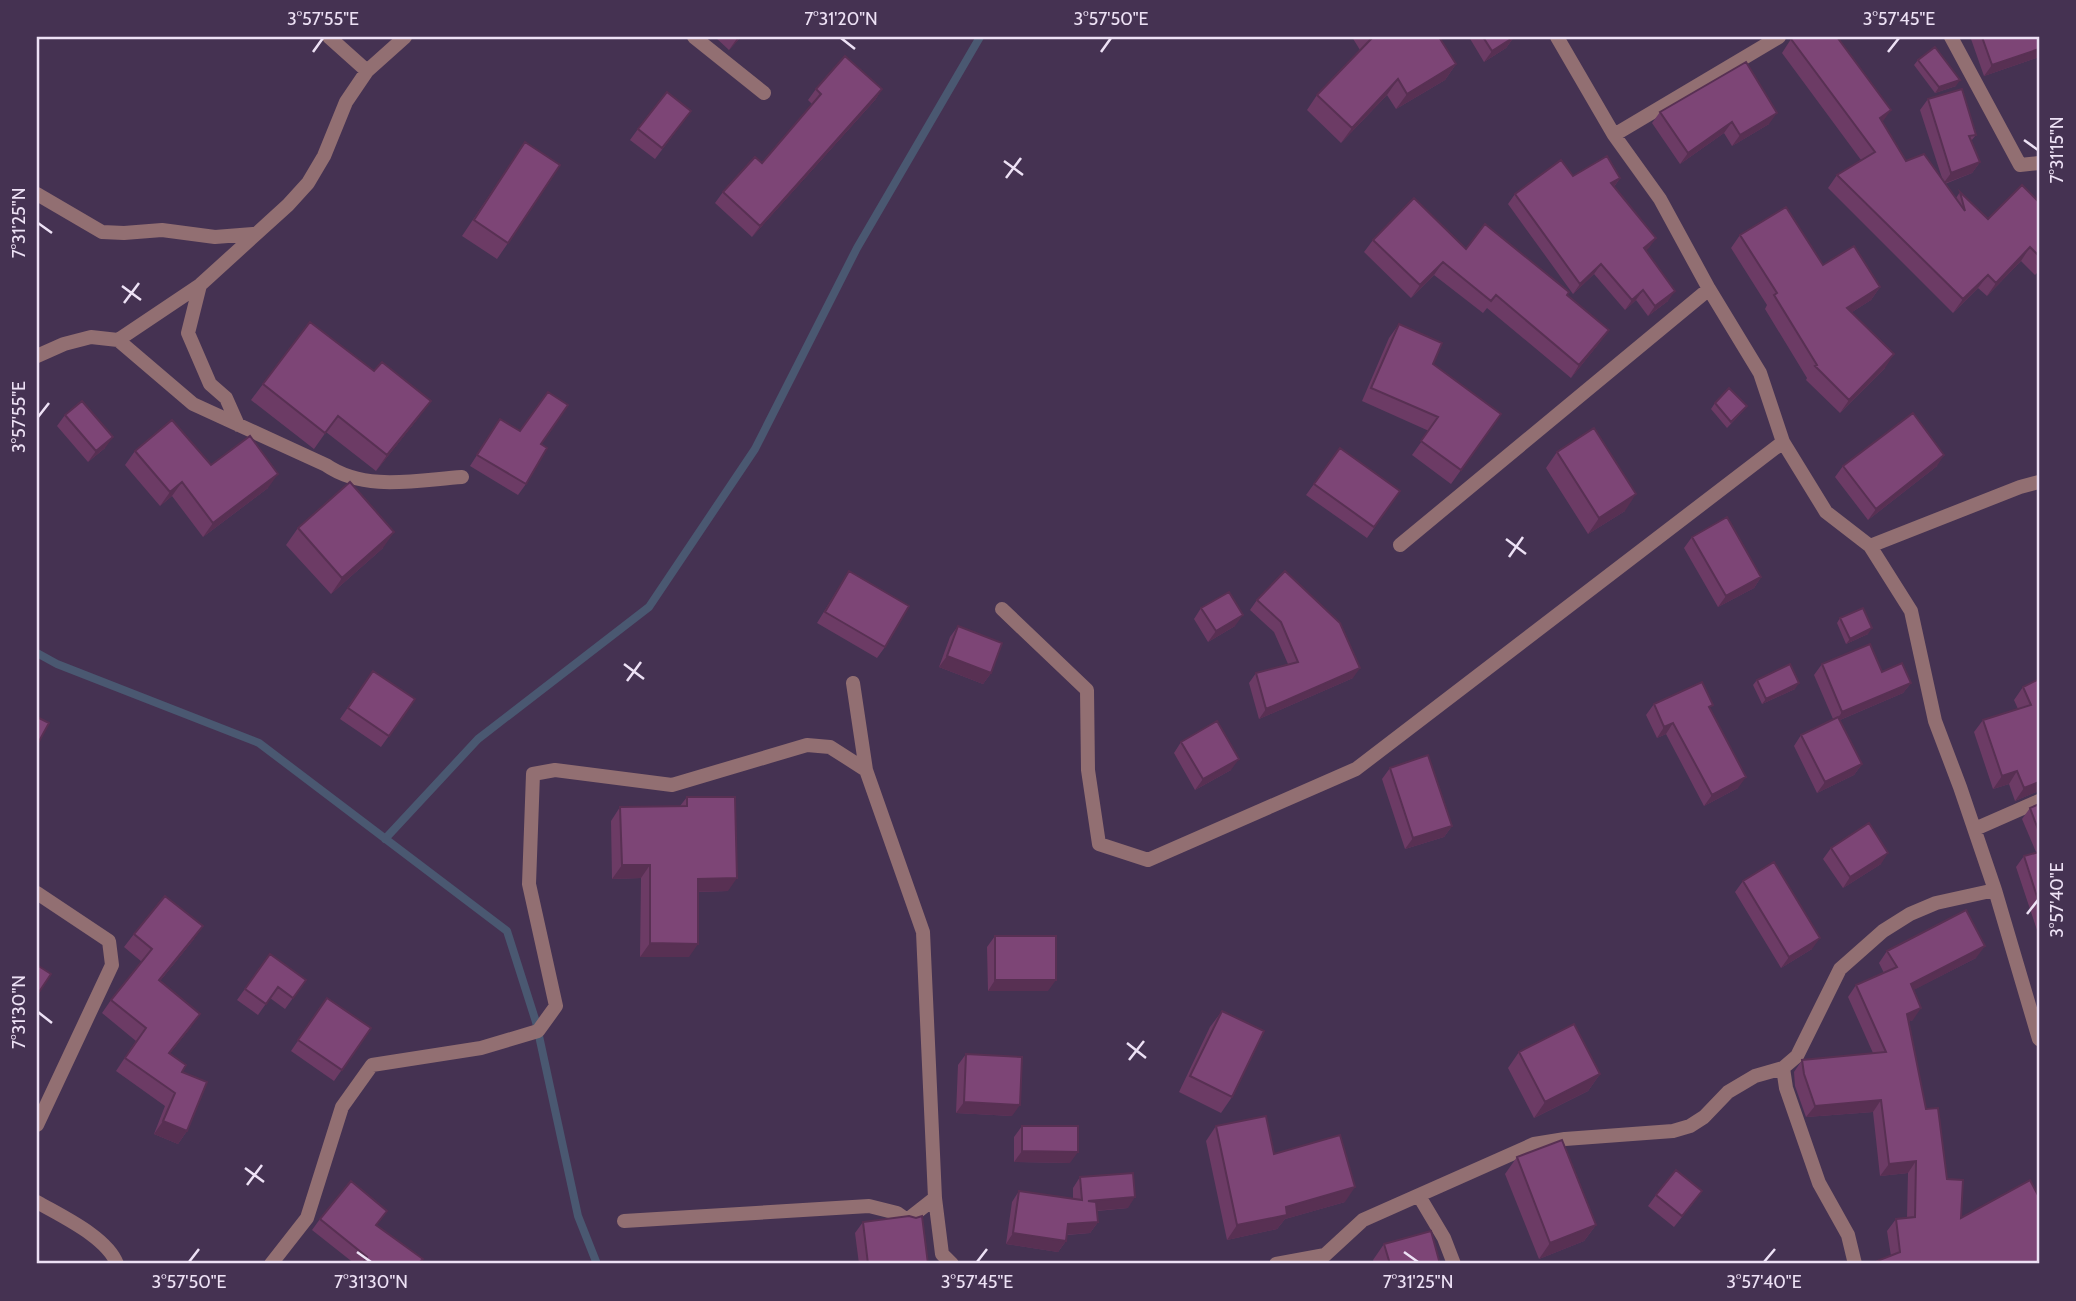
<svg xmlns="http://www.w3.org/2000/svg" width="2076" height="1301" font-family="Cabin,sans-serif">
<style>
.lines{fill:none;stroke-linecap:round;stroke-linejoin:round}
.stream{stroke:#4a5871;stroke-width:8}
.street{stroke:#926f72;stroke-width:14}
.wall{fill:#6c3b65}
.shaded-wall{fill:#583053}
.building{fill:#7d4576;stroke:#583053;stroke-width:2}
.ticks{fill:none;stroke:#ede1f5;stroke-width:2.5}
.neatline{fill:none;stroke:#ede1f5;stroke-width:2.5}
.ticks-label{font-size:18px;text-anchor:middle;fill:#ede1f5}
</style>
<rect width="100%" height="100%" fill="#453252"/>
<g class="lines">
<path class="stream" d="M37,653L57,664L259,743L507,931L536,1022L578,1216L597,1264
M385,839L478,739L649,607L755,449L857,248L980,37"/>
<path class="street" d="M329,37L367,71
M694,37L764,93
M1557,37L1614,135L1660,199L1709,289L1760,373L1783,442L1826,512L1870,546L1911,611L1935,721L1960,787L1995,890L2039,1039
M1951,37L2020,165L2039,163
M1614,135L1779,37
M37,194L102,232L124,233L162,230L215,237L253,234
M200,285L188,333L210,384L226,398L238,425
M118,340L193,404L326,465C365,492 417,480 462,477
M37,356L64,344L91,337L118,340L200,285L288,205L308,183L324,156L346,102L367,71L405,37
M1400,545L1709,289
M1870,546L2020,487L2039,482
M1002,609L1087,690L1088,770L1099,844L1148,860L1356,769L1783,442
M853,683L866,770L923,932L935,1198
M1975,829L2039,801
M37,893L109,941L112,965L37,1125
M1783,1068L1786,1088L1819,1183L1848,1235L1855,1264
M1419,1196L1444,1238L1454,1264
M37,1202C61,1216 107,1237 117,1264
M624,1221L869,1206L897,1213L907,1220L935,1198L942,1254L952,1264
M271,1264L307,1218L342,1107L372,1065L481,1048L538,1031L556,1006L529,884L533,774L555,770L672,785L807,745L830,747L866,770
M1276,1264L1325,1255L1363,1220L1534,1144L1565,1139L1673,1131L1690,1126L1704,1117L1728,1092L1755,1076L1783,1068L1797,1056L1840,969L1883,931L1910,914L1936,903L1995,890"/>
</g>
<path class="wall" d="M715,37H741L729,50Z
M1352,37H1439L1456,64L1445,80L1396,109L1387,95L1341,143L1307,110L1317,95L1360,50Z
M1469,37H1514L1506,48L1484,62Z
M1972,37H2039V57L1984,76L1971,39Z
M1791,39L1882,122L1906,161L1942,178L1920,110L1928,99L1976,135L1971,141L1980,162L1972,173L1945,184L1956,198L1960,192L1988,219L2039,202V271L2035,275L2021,261L1987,296L1978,288L1953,313L1828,188L1837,175L1861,160L1782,53Z
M1918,60L1956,86L1935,93L1914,65Z
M816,89H882L875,100L752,237L715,203L723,192L762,163L812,104L808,100Z
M691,111L655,159L630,140L638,129Z
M1660,112L1769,124L1732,146L1724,133L1680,164L1652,123Z
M525,142L508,243L497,259L462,236Z
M1573,176L1620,178L1614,187L1656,238L1646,250L1668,301L1648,316L1636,300L1625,310L1594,274L1573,294L1508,204L1515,194Z
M1740,235L1880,287L1871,300L1852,312L1885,368L1840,413L1806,380L1807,378L1765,309L1767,305L1731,248Z
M1373,240L1466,249L1569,292L1567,295L1600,342L1571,378L1487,308L1483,313L1434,275L1411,298L1364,252Z
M1399,324L1433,364L1501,414L1451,484L1412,455L1429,431L1362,401L1389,338Z
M263,384L419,417L376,471L326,432L314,449L251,400Z
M1715,403L1743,411L1727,428L1711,409Z
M65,415L105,448L88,462L57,426Z
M500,419L541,444L526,484L518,495L470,466Z
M1340,448L1400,491L1367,538L1306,495Z
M135,451L211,465L268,488L203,537L172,496L160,506L125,465Z
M1557,452L1625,511L1588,534L1546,468Z
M1843,466H1937L1868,520L1835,477Z
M298,528L383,548L331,594L286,545Z
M1692,537L1761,577L1754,588L1718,607L1684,548Z
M849,571L885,647L877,658L817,623Z
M1257,600L1353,678L1259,719L1249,683L1256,673L1288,664L1274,632L1250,610Z
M1201,608L1235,626L1208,642L1194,619Z
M1840,618L1868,634L1846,644L1837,623Z
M958,626L991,673L983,684L939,667L950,637Z
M1822,664L1882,672L1911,683L1903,693L1840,720L1862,764L1854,775L1817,793L1794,746L1801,735L1833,719L1814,675Z
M373,671L415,699L381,747L340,719Z
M2039,679L2036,792L2015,801L2009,784L1993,789L1974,732L1983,720L2018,709L2014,700L2023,687Z
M1757,680L1795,689L1762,704L1753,685Z
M1654,704L1710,709L1738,788L1704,806L1666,734L1657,738L1646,715Z
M1181,742L1231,770L1195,790L1174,753Z
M1390,768L1452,826L1444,837L1405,849L1382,779Z
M687,797L728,891L698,892L689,957H640L641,878L612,879L611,821L620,807L680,806Z
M2039,804V930H2037L2016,867L2024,856L2036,852L2022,819L2030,808Z
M1831,848L1881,864L1843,888L1823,859Z
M1743,881L1812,949L1781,968L1735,892Z
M134,934L194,939L160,981L191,1027L170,1053L182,1072L187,1131L178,1144L154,1134L165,1106L116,1071L136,1041L102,1013L111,1000L142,962L124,947Z
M995,936L1048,991H988L987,947Z
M1887,951L1976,958L1913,990V1020L1908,1022L1926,1109L1947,1179L1961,1218L2039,1264H1875L1877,1261L1891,1256L1887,1231L1896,1219L1907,1218L1908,1173L1880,1176L1873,1112L1806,1117L1795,1086L1794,1072L1802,1060L1873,1053L1848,997L1856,985L1884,973L1879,963Z
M270,954L306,980L285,1009L270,998L258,1015L237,1000Z
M327,998L371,1028L334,1081L291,1051Z
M1222,1011L1232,1097L1221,1113L1179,1092L1210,1027Z
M1519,1052L1600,1074L1588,1091L1534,1118L1508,1068Z
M966,1054L1012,1116L956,1113L958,1065Z
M1022,1126L1070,1163L1014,1162V1137Z
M1216,1126L1274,1154L1345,1202L1285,1219L1277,1229L1227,1240L1206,1141Z
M1517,1157L1596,1225L1584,1241L1539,1259L1505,1174Z
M1080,1177L1128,1208L1097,1211L1098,1222L1090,1233L1067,1235L1066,1241L1058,1252L1006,1244L1012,1202L1019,1191L1073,1199V1188Z
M1656,1195L1694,1202L1674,1227L1648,1206Z
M320,1219L377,1225L419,1264H355L312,1230Z
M863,1222L928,1264H859L855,1233Z
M1384,1244L1440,1264H1374L1373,1260Z"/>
<path class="shaded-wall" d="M738,37H741L729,50Z
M1514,37L1506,48L1484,62L1492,51Z
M2039,49V57L1984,76L1992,65Z
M1456,64L1445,80L1396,109L1407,94Z
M1398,79L1387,95L1341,143L1352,128Z
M1960,80L1956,86L1935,93L1939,87Z
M882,89L875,100L752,237L760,226Z
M1891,110L1881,124L1880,118Z
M1777,113L1769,124L1732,146L1740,135Z
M1732,122L1724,133L1680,164L1688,153Z
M1980,162L1972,173L1943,184L1951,173Z
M1620,178L1613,188L1611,183Z
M1656,238L1649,248L1637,258L1644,248Z
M2030,247L2021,261L1987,296L1996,283Z
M1443,262L1434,275L1411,298L1420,285Z
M1601,264L1594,274L1573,294L1580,284Z
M1988,275L1978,288L1953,313L1963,299Z
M1880,287L1871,300L1838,321L1847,308Z
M1643,290L1636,300L1625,310L1632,300Z
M1675,291L1668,301L1648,316L1655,306Z
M1609,330L1600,342L1571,378L1579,365Z
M1894,354L1885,368L1840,413L1849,400Z
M431,401L419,417L376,471L387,455Z
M113,437L105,448L88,462L96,451Z
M1944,455L1937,466L1868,520L1876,509Z
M278,474L268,488L203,537L213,523Z
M182,482L172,496L160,506L170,492Z
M1636,494L1625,511L1588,534L1599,518Z
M394,532L383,548L331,594L342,578Z
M1761,577L1754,588L1718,607L1726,596Z
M1243,615L1235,626L1208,642L1216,631Z
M1872,628L1868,634L1846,644L1850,639Z
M947,656L991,673L983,684L939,667Z
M1360,668L1353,678L1259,719L1266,709Z
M1799,683L1795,689L1762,704L1766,699Z
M1911,683L1903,693L1835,722L1842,712Z
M1673,723L1666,734L1657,738L1664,727Z
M1239,759L1231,770L1195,790L1203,779Z
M1862,764L1854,775L1817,793L1825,782Z
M2017,771L2009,784L1993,789L2002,776Z
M1746,777L1738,788L1704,806L1712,795Z
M2039,782V792H2036L2015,801L2024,788Z
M1452,826L1444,837L1405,849L1413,838Z
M1888,853L1881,864L1843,888L1850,877Z
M622,865H650L641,878L612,879Z
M737,878L728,891L689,892L698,879Z
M203,926L194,939L150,993L159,980Z
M1820,938L1812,949L1781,968L1789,957Z
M650,943L698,944L689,957H640Z
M1985,946L1976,958L1902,996L1911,984Z
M995,980H1056L1048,991H988Z
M1921,1008L1913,1020L1899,1026L1907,1014Z
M200,1014L191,1027L160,1066L169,1053Z
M1600,1074L1588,1091L1534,1118L1545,1102Z
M1881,1100L1873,1112L1806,1117L1815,1106Z
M964,1102L1020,1105L1012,1116L956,1113Z
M163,1121L187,1131L178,1144L154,1134Z
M1022,1151L1078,1152L1070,1163L1014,1162Z
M1916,1161L1908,1173L1880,1176L1889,1164Z
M1355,1187L1345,1202L1285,1219L1277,1229L1227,1240L1237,1225L1286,1207Z
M1135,1197L1128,1208L1080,1212L1088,1201Z
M1098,1222L1090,1233L1061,1235L1068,1224Z
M1596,1225L1584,1241L1539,1259L1550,1243Z
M1013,1233L1066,1241L1058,1252L1006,1244Z"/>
<path class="building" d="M1372,37H1439L1456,64L1407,94L1398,79L1352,128L1317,95L1372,38Z
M1483,37H1514L1492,51Z
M1794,37H1837L1891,110L1880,118L1906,161L1924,154L1965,211L1960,192L1988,219L2022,185L2039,202V256L2030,247L1996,283L1988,275L1963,299L1837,175L1875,152L1791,39Z
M1982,37H2039V49L1992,65Z
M1935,47L1960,80L1939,87L1918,60Z
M845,56L882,89L760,226L723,192L755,157L762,163L821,94L816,89Z
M1746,62L1777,113L1740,135L1732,122L1688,153L1660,112Z
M1962,89L1976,135L1969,136L1980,162L1951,173L1928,99Z
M667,92L691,111L662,148L638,129Z
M525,142L560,165L508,243L474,220Z
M1607,156L1620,178L1611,183L1656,238L1644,248L1675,291L1655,306L1643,290L1632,300L1601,264L1580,284L1515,194L1561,160L1573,176Z
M1414,198L1466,249L1485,224L1569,292L1567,295L1609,330L1579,365L1496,295L1491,301L1443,262L1420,285L1373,240Z
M1786,207L1823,265L1854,246L1880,287L1847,308L1894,354L1849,400L1815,366L1817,365L1774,295L1777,293L1740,235Z
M310,322L374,371L382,362L431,401L387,455L338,416L325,433L263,384Z
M1399,324L1442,343L1433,364L1501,414L1461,470L1421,441L1438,417L1371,388Z
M1729,388L1747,406L1731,422L1715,403Z
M548,392L568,405L541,444L547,448L526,484L477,455L500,419L520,431Z
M82,401L113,437L96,451L65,415Z
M1913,413L1944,455L1876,509L1843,466Z
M172,420L211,465L250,436L278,474L213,523L182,482L170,492L135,451Z
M1594,428L1636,494L1599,518L1557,452Z
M1340,448L1400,491L1374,527L1314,484Z
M350,482L394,532L342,578L298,528Z
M1727,517L1761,577L1726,596L1692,537Z
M849,571L909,606L885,647L825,612Z
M1285,571L1340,623L1360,668L1266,709L1256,673L1298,662L1281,622L1257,600Z
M1229,592L1243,615L1216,631L1201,608Z
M1863,608L1872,628L1850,639L1840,618Z
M958,626L1002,643L991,673L947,656Z
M1870,644L1882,672L1902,663L1911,683L1842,712L1822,664Z
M1790,664L1799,683L1766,699L1757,680Z
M373,671L415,699L389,736L348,708Z
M2039,679V782L2024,788L2017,771L2002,776L1983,720L2031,705L2023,687Z
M1702,682L1713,705L1709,707L1746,777L1712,795L1673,723L1664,727L1654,704Z
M37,717L49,723L37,745Z
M1838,717L1862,764L1825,782L1801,735Z
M1217,721L1239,759L1203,779L1181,742Z
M1428,755L1452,826L1413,838L1390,768Z
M687,797H735L737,878L698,879V944L650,943V865H622L620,807L687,806Z
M2039,804V832L2030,808Z
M1869,823L1888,853L1850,877L1831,848Z
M2039,852V903L2024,856Z
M1774,862L1820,938L1789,957L1743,881Z
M165,896L203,926L159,980L200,1014L169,1053L186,1065L182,1072L207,1082L187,1131L163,1121L175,1093L125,1058L146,1028L111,1000L152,949L134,934Z
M1966,910L1985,946L1911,984L1921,1008L1907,1014L1926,1109L1938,1108L1947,1179L1963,1180L1961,1218L2030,1180L2039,1197V1264H1878L1877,1261L1900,1252L1896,1219L1915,1217L1916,1161L1889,1164L1881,1100L1815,1106L1804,1074L1802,1060L1886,1052L1856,985L1897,967L1887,951Z
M995,936H1056V980H995Z
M270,954L306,980L293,998L278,987L266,1004L245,989Z
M37,965L51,974L37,995Z
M327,998L371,1028L342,1070L298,1040Z
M1222,1011L1264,1031L1232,1097L1190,1076Z
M1574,1024L1600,1074L1545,1102L1519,1052Z
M966,1054L1022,1057L1020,1105L964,1102Z
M1266,1116L1274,1154L1340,1135L1355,1187L1286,1207L1287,1215L1237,1225L1216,1126Z
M1022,1126H1078V1152L1022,1151Z
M1562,1140L1596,1225L1550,1243L1517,1157Z
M1676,1170L1702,1191L1682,1216L1656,1195Z
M1133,1173L1135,1197L1088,1201L1096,1202L1098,1222L1068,1224L1066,1241L1013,1233L1019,1191L1082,1200L1080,1177Z
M351,1181L387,1211L376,1225L423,1259L418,1264H368L364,1261L367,1257L320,1219Z
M909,1216L916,1218L922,1216L928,1264H868L863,1222Z
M1431,1231L1440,1264H1390L1384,1244Z"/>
<path class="ticks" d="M841,38L855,49M313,52L323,38M1101,52L1111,38M1888,52L1899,38M2024,140L2038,150M1004,161L1023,175M1006,178L1021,158M38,223L52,233M122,286L141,300M124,303L139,283M38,417L49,403M1506,539L1526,554M1509,557L1523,537M624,664L644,679M627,681L641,662M2027,914L2038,900M38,1012L52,1023M1127,1043L1146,1058M1129,1060L1144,1041M245,1168L264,1182M247,1185L262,1165M357,1252L371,1262M1404,1252L1418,1262M189,1262L199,1249M977,1262L987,1249M1764,1262L1775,1249"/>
<rect width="2076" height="1301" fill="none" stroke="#453252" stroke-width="77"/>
<rect x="38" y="38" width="2000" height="1224" class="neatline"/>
<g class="ticks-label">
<text x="323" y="25">3°57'55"E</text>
<text x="841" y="25">7°31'20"N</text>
<text x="1111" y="25">3°57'50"E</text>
<text x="1899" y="25">3°57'45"E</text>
<text transform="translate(2057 150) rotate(-90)" y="6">7°31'15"N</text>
<text transform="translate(19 223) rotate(-90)" y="6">7°31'25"N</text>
<text transform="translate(19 417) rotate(-90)" y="6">3°57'55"E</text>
<text transform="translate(2057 900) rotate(-90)" y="6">3°57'40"E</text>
<text transform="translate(19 1012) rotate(-90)" y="6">7°31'30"N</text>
<text x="189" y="1288">3°57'50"E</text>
<text x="371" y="1288">7°31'30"N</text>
<text x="977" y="1288">3°57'45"E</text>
<text x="1418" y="1288">7°31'25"N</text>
<text x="1764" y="1288">3°57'40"E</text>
</g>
</svg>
